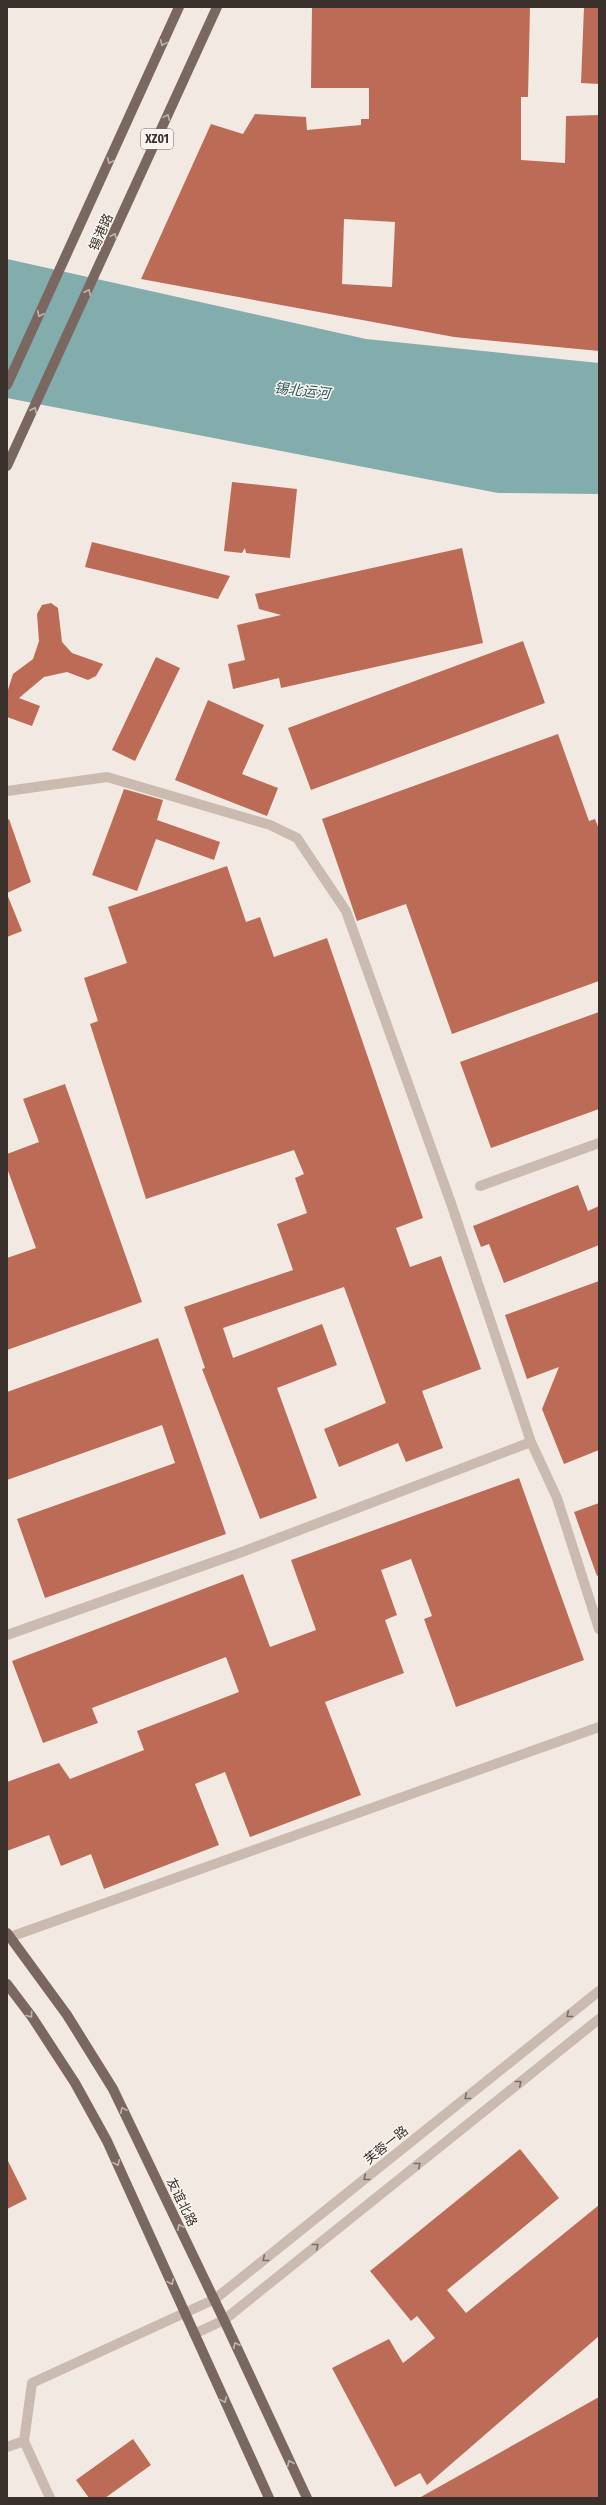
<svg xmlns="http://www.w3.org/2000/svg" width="606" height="2505" font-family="'Fira Sans Condensed','Noto Sans SC',sans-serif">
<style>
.water{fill:#83adad}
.building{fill:#bc6b56;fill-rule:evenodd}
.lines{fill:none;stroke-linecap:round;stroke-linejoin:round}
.minor{stroke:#cabaaf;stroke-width:10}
.major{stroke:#7a675f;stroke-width:10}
.oneway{stroke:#c0b5ae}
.oneway2{stroke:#7a6e67}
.labels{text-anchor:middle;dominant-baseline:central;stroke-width:3;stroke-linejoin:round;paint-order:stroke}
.shield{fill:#faf4ef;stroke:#736b66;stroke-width:1}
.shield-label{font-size:12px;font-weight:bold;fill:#39302c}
.street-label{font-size:13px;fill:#39302c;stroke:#faf4ef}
.water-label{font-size:14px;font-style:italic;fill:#255758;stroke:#faf4ef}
</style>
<rect width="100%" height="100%" fill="#f2eae2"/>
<path class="water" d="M7,259L366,339L599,363V494L498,493L7,398Z"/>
<path class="building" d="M312,7H530L528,97H521V160L565,163L566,116L599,115V351L454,337L141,279L211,124L243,134L255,114L306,117L307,130L361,125V119H369V88H311ZM344,219L395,222L392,287L342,284Z
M584,7H599V84L581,83Z
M232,482L297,489L290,558L246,553L245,548L242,553L224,551Z
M92,542L230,576L218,599L85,567Z
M462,548L483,643L281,688L279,678L233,689L228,664L245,660L237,625L281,615L259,609L255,594Z
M51,603L58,608L62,642L72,653L103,664L96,676L88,680L67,672L44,677L19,698L40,706L32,726L7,717V693L13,674L33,659L39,641L37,614L42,605Z
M523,641L545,703L311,790L288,728Z
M156,657L180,668L135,761L112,750Z
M208,700L264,725L242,774L278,788L267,816L175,780Z
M558,734L589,821L595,819L599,829V981L452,1034L406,904L357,921L322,819Z
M124,789L163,800L157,820L220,842L214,860L156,839L137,891L92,875Z
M9,819L31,882L7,893V820Z
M227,866L246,922L260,917L274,957L327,938L423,1218L396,1228L410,1267L441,1256L481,1369L422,1391L443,1448L406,1462L398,1443L339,1467L324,1429L386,1403L344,1287L223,1328L233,1358L322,1324L337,1365L277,1388L317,1498L260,1519L202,1369L205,1368L184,1307L293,1270L277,1224L307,1213L295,1178L304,1174L294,1150L146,1199L90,1024L98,1021L84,978L127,963L108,907Z
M7,894L22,931L7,937Z
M599,1012V1109L491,1148L460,1062Z
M65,1084L142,1302L7,1350V1258L36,1248L7,1168V1154L39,1142L23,1099Z
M578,1185L588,1211L599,1206V1245L504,1283L489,1244L481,1247L473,1226Z
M599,1281V1450L564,1464L542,1409L559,1367L527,1379L505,1315Z
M158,1338L226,1534L45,1598L17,1519L175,1463L162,1425L7,1480V1392Z
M519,1478L584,1660L456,1707L424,1619L432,1616L411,1559L381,1570L397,1615L385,1620L404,1673L325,1702L361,1795L250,1837L225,1772L195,1784L219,1845L104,1889L91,1854L61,1866L49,1835L7,1851V1782L59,1763L70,1779L144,1750L137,1731L239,1692L226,1657L92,1708L98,1723L43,1743L12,1661L243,1574L270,1647L316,1630L291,1560Z
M599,1503V1575L597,1576L574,1512Z
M520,2149L559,2198L447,2290L466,2313L599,2205V2336L427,2485L420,2473L395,2487L332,2368L389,2339L403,2363L435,2338L417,2316L411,2321L370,2271Z
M7,2159L27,2199L7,2209Z
M599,2397V2498H419Z
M133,2439L151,2465L105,2498H89L76,2480Z"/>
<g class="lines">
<path class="minor" d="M7,791L107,777L270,825L297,838L346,911L452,1206L531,1442L557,1498L599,1629
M480,1186L599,1143
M7,1635L242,1552L531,1442
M10,1937L599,1727
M194,2334L224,2320L599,2019
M24,2441L50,2498
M7,2447L24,2441L32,2383L215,2299L599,1991"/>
<path class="major" d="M7,385L179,7
M7,466L217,7
M7,1933L67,2015L113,2089L224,2320L307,2498
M7,1984L32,2017L75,2083L107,2141L269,2498"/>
</g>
<defs><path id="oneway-chevron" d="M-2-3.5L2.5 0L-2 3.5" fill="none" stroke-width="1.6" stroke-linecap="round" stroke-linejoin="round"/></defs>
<g class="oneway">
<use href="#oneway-chevron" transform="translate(163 43) rotate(114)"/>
<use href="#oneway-chevron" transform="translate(167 117) rotate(-66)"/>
<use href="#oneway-chevron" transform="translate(110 161) rotate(114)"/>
<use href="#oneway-chevron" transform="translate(114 236) rotate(-66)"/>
<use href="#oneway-chevron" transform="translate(88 292) rotate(-65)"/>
<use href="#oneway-chevron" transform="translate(40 314) rotate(115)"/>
<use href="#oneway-chevron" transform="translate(34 410) rotate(-65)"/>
<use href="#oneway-chevron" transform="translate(30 2015) rotate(54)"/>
<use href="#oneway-chevron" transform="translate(123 2110) rotate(-116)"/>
<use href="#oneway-chevron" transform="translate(117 2163) rotate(66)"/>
<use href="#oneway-chevron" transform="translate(180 2227) rotate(-116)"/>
<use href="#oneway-chevron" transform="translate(171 2282) rotate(66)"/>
<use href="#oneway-chevron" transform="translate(236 2345) rotate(-115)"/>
<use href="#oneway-chevron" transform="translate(224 2400) rotate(66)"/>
<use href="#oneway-chevron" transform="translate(290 2463) rotate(-115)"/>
</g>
<g class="oneway2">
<use href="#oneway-chevron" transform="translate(569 2015) rotate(141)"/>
<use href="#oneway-chevron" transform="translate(519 2083) rotate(-39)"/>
<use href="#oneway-chevron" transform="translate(467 2097) rotate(141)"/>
<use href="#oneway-chevron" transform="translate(418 2165) rotate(-39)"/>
<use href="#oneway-chevron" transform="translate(366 2178) rotate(141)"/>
<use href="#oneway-chevron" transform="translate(316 2246) rotate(-39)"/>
<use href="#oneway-chevron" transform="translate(265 2259) rotate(141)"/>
</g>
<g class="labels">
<rect class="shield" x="141" y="129" width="32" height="20" rx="3"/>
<g class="shield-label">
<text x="157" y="139">XZ01</text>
</g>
<g class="street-label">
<text transform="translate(101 232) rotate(-66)">锡港路</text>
<text transform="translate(386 2145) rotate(-39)">芙蓉一路</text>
<text transform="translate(182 2202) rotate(64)">友谊北路</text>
</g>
<g class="water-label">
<text transform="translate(302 391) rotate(6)">锡北运河</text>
</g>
</g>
<rect width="606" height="2505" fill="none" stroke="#39302c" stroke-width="16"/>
</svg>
